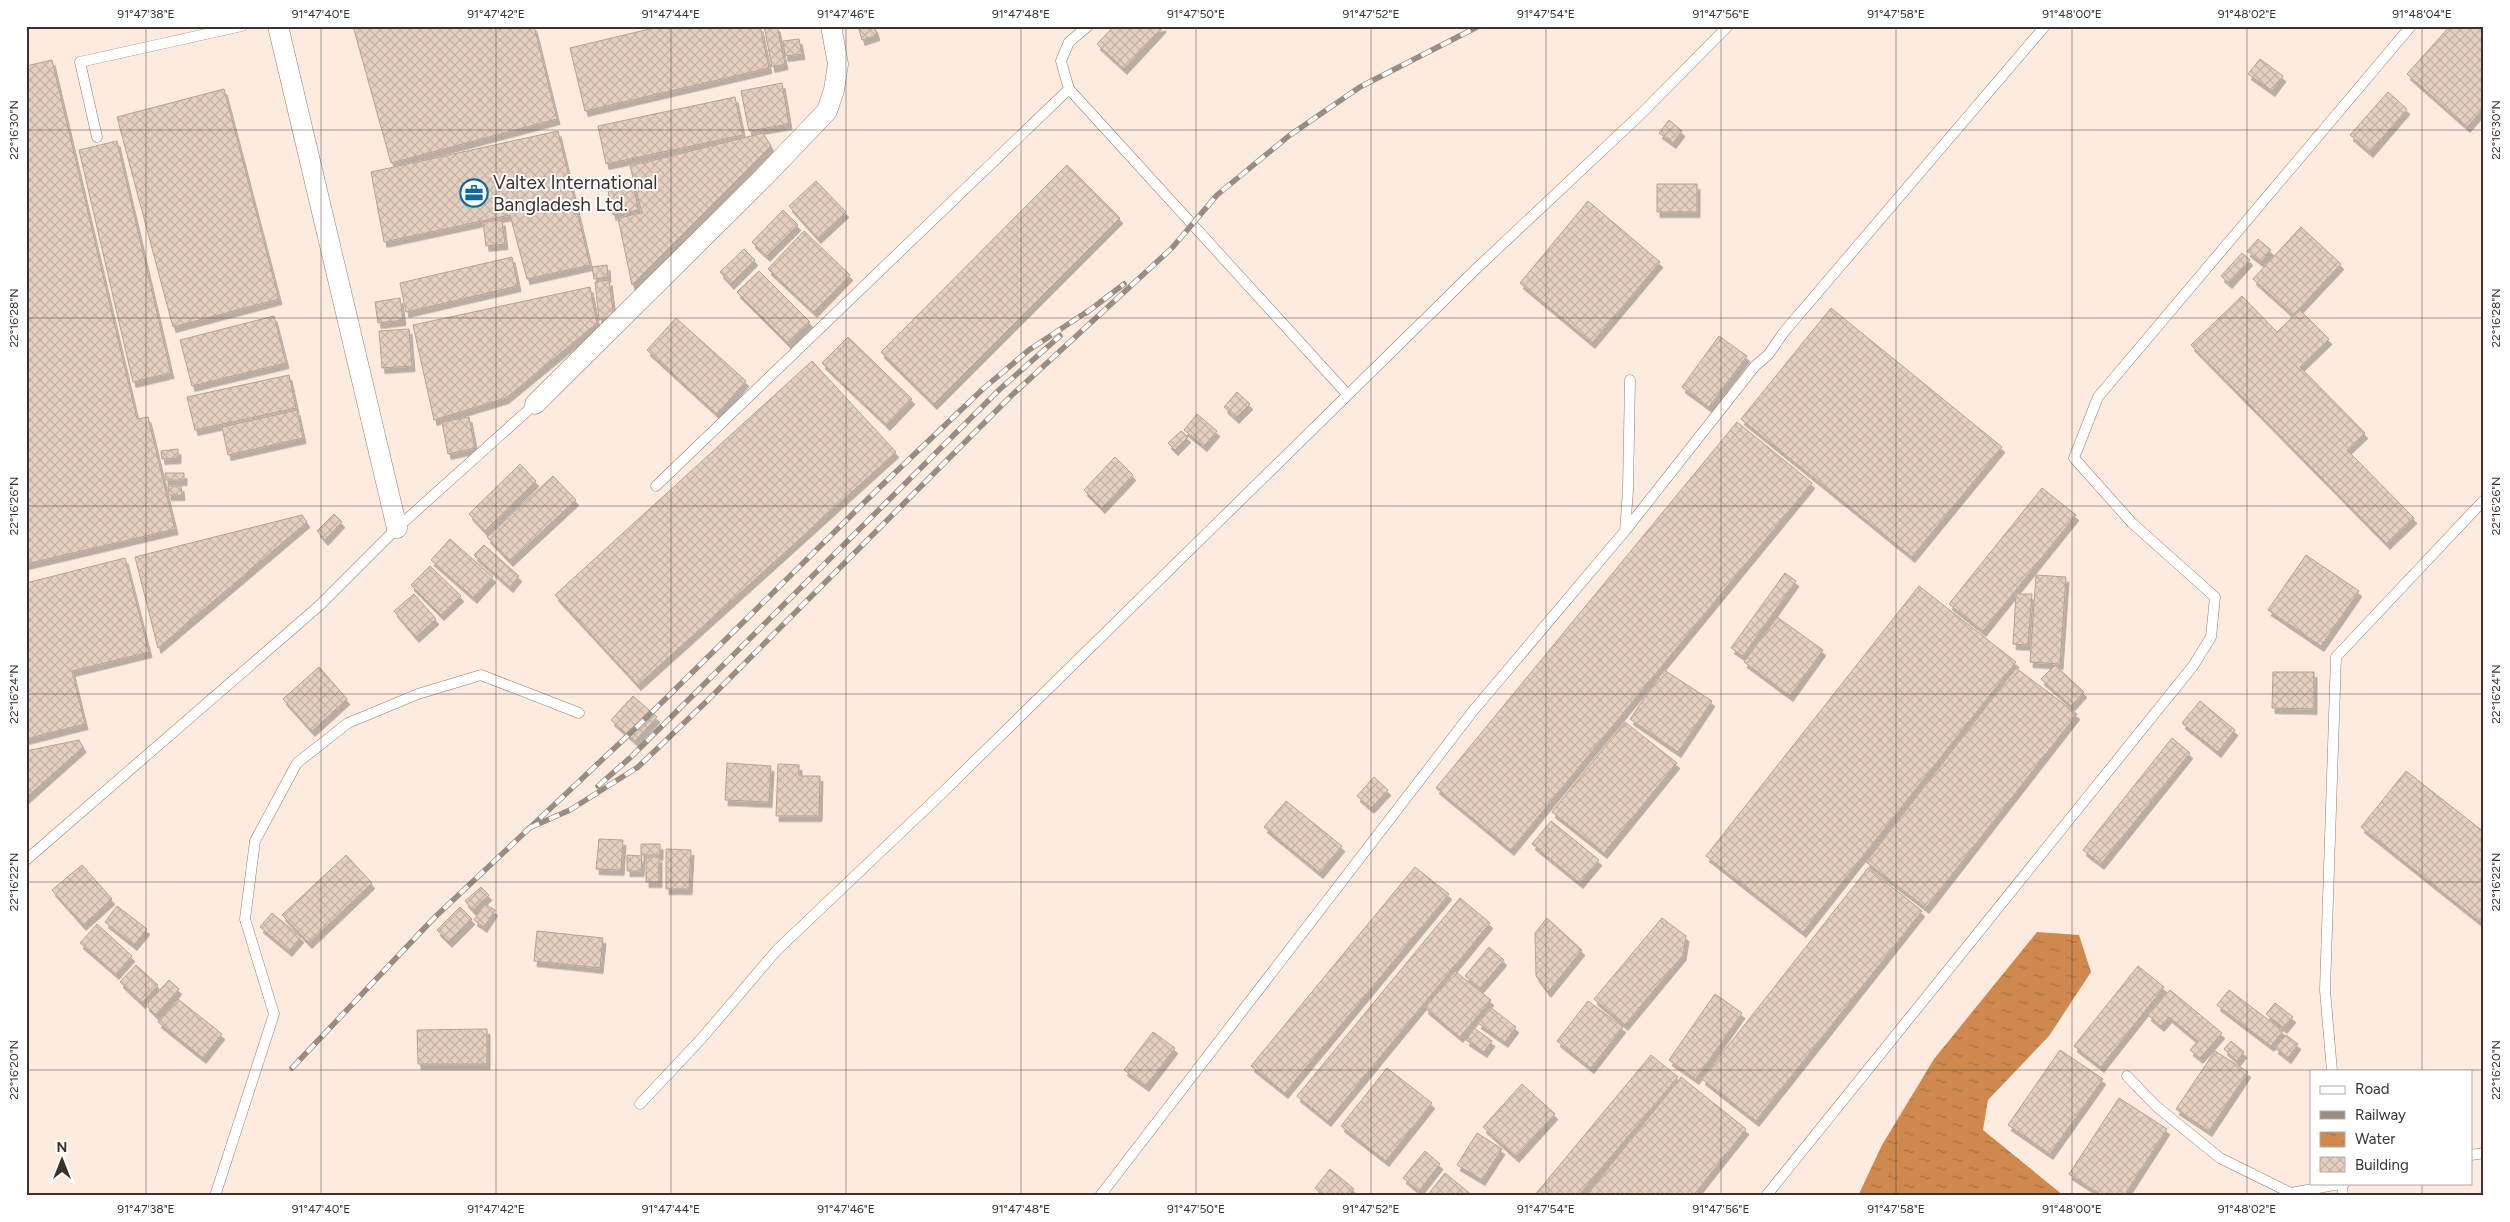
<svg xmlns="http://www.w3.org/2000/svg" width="2510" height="1222" font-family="Figtree,sans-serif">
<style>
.water{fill:url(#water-ripples)}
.building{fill:url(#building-cross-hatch);stroke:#b6a293;filter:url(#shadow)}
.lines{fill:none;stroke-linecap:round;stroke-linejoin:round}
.lane-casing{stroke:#937f71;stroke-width:11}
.street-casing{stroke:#937f71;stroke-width:21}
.lane{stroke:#fff;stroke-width:10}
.street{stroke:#fff;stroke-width:20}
.rail-casing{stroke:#998d83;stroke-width:5.5}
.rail{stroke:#fff;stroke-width:4;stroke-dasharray:11;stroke-linecap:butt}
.ticks{fill:none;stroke:#3b322c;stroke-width:1;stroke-opacity:0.45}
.labels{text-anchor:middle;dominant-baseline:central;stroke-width:4;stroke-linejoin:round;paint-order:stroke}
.poi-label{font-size:19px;fill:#3b322c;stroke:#fff;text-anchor:start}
.neatline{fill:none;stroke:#3b322c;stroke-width:2}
.ticks-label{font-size:12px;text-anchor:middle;fill:#3b322c}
</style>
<defs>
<pattern id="water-ripples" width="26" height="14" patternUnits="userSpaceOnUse" patternTransform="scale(1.25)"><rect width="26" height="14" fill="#cf894e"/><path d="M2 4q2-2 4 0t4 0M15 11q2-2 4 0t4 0" fill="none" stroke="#a97141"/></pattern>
<pattern id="building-cross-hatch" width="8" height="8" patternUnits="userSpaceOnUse" patternTransform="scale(1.25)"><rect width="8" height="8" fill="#e5cfc0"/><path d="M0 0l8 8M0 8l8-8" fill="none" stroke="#c5b2a5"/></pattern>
<filter id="shadow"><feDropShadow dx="3" dy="5.5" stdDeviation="0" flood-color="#0004"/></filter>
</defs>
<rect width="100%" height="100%" fill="#fcebde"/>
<path class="water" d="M2037,932L2079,935L2091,972L2049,1036L1988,1100L1983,1130L2064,1196H1858L1882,1145L1934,1059Z"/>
<path class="building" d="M353,26H534L557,119L391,163Z
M662,26H760L769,68L585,111L570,48Z
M764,26H777L785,64L772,67Z
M858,26H874L877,35L862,40Z
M1114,26H1164L1124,69L1097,44Z
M2450,26H2484V108L2467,127L2407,74Z
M799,39L802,54L785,56L783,41Z
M2260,59L2283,76L2272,91L2248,74Z
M52,60L137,419L148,417L175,529L26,564V66Z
M782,83L789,124L749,131L741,91Z
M224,89L279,299L173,327L117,117Z
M2388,92L2407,109L2370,152L2350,135Z
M735,97L743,135L606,164L598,126Z
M1669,120L1682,131L1673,143L1659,133Z
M558,131L590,265L527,279L510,215L384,242L371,172Z
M763,133L771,146L632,285L618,218L642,213L630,166Z
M117,141L171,373L133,382L79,150Z
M1067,165L1120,218L934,404L881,352Z
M633,181L638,210L613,215L607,186Z
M816,181L846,212L818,238L789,206Z
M1657,184H1697V212H1657Z
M1588,201L1660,262L1592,343L1520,283Z
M783,210L798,225L767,256L752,242Z
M502,220L505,244L486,246L483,222Z
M2301,227L2341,264L2293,315L2253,279Z
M804,231L850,275L814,312L768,269Z
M2258,239L2271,250L2261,262L2247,251Z
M744,249L755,260L731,284L720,272Z
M2242,253L2250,260L2229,283L2221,276Z
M512,257L518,286L406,312L400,283Z
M607,265L608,277L594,279L592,267Z
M759,271L810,322L788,343L737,292Z
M609,280L614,318L599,320L595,282Z
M590,287L597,323L506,398L434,420L413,325Z
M2242,296L2277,332L2300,310L2329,339L2300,367L2365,433L2347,450L2414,518L2387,544L2191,345Z
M400,298L403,320L378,323L375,302Z
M1831,308L2002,447L1912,557L1741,419Z
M274,316L286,363L192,386L180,340Z
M676,318L746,381L717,414L647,350Z
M409,329L412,366L382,368L379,331Z
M1719,336L1747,356L1709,407L1682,387Z
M848,337L912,399L887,425L822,363Z
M812,361L896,452L638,685L555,595Z
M289,375L296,408L195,430L187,397Z
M1237,392L1250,404L1236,418L1224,407Z
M297,410L303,438L228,455L222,427Z
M1197,414L1217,431L1204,446L1184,430Z
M469,417L475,448L448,454L442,422Z
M1737,422L1812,483L1511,850L1436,788Z
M1181,431L1188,437L1175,450L1168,443Z
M178,449V458L162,459L161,451Z
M1115,457L1133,475L1102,508L1084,490Z
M520,464L536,481L485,531L469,514Z
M165,473H184V480H165Z
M553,476L576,500L510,561L487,537Z
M168,486H181L182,495H168Z
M2042,488L2076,515L1983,631L1949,604Z
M334,514L342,522L325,540L317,531Z
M302,515L307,522L158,648L135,557Z
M450,539L493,577L474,598L431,560Z
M484,545L519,576L510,587L474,555Z
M2306,555L2359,591L2321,646L2268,610Z
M125,558L149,652L72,671L85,724L26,739V583Z
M430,566L461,596L441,615L411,585Z
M1785,573L1796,581L1743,656L1731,648Z
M2036,575L2066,577L2060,664L2030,662Z
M1919,586L2016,662L1803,932L1706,856Z
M414,594L436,619L416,637L394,611Z
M2016,594H2032L2028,645L2013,644Z
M1777,617L1823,650L1790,696L1744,662Z
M2055,665L2084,692L2071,706L2041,679Z
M319,667L347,699L312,731L283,699Z
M2016,668L2077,714L1926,908L1866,862Z
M1664,670L1712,701L1678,752L1630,719Z
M2273,672H2314V709L2272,708Z
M633,696L657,717L635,741L611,720Z
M2200,701L2235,730L2218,752L2182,723Z
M1625,722L1677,763L1604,853L1552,812Z
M2172,738L2190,753L2101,864L2083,850Z
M79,740L83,747L26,798V751Z
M727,763L771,766L769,802L725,800Z
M778,764L799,765V776H820L819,816H776Z
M2406,771L2484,832V925L2361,827Z
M1374,777L1388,790L1371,808L1357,796Z
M1286,801L1342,846L1320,873L1264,827Z
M1551,821L1599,860L1580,883L1532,844Z
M599,839L623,840L621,870L596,869Z
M641,844H660V855H641Z
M666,849L691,850L689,889H666Z
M346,855L372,883L309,943L282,915Z
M627,855L642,856L641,871H627Z
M646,857H659V882H646Z
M82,865L112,899L83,925L52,890Z
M1415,867L1449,894L1285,1093L1251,1066Z
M1868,868L1922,911L1756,1121L1702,1079Z
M481,887L489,895L473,910L465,901Z
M1460,898L1490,923L1328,1121L1297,1096Z
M485,904L495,910L484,927L474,920Z
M117,906L147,929L134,945L105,922Z
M460,907L472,919L449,942L437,930Z
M272,913L301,937L289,951L260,927Z
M1547,918L1582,950L1548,992L1536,976L1535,933Z
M1662,918L1686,936L1683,955L1625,1025L1594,999Z
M97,924L132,956L116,974L80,943Z
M537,931L603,938L600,968L534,961Z
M1489,947L1504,960L1480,988L1465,976Z
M136,965L158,985L142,1003L120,982Z
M2138,966L2164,987L2101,1067L2074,1046Z
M1455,971L1491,1000L1460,1037L1425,1008Z
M169,980L179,989L156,1015L146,1005Z
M2170,990L2222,1033L2200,1058L2190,1050L2198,1041L2169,1017L2161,1026L2148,1015Z
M2229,990L2283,1031L2271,1046L2217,1005Z
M1715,994L1742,1013L1696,1079L1669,1060Z
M178,999L222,1034L203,1058L158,1022Z
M1588,1001L1623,1027L1591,1068L1557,1041Z
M2275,1003L2293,1017L2284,1028L2266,1014Z
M1490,1007L1516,1027L1505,1042L1478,1023Z
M1474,1028L1492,1041L1484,1052L1466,1040Z
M487,1029V1064H418L417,1030Z
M1153,1032L1175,1048L1146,1086L1124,1070Z
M2286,1035L2298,1044L2288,1058L2275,1048Z
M2231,1041L2244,1052L2237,1061L2224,1049Z
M2060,1050L2103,1079L2050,1154L2008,1125Z
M2215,1051L2248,1072L2209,1131L2176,1109Z
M1651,1055L1678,1077L1578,1196H1534Z
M1387,1068L1432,1103L1386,1161L1341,1126Z
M1681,1077L1746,1129L1693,1196H1586Z
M1522,1084L1555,1114L1516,1157L1483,1127Z
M2119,1098L2167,1129L2124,1196H2103L2069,1174Z
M1477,1133L1502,1149L1482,1180L1457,1165Z
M1425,1151L1440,1164L1419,1191L1403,1178Z
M1330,1169L1354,1189L1349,1196H1324L1315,1188Z
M1445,1173L1473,1196H1427Z"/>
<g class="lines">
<g class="lane-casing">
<path id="lane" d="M1088,26L1069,42L1061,61L1069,89L1347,394
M97,137L80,62L242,26
M656,486L1069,89
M1625,531L1755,366L1768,355L1784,332L2045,26
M26,860L320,605L397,528L535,404
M2332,1071L2325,990L2336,657L2484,500
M2127,1076L2157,1107L2220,1158L2291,1193L2345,1183
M640,1104L702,1038L777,950L936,799L1477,268L1642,113L1728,26
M2471,1155L2484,1153
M2342,1183L2343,1196
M215,1196L274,1014L245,919L255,841L297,763L348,723L418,694L481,675L579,713
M1100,1196L1473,711L1625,531L1628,490L1630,380
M1766,1196L2193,666L2211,637L2215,597L2132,523L2074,458L2098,397L2411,26"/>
</g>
<g class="street-casing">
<path id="street" d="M278,26L397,528
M535,404L764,177L827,111L834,90L838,64L831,26"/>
</g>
<use href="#lane" class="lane"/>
<use href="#street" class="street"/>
<g class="rail-casing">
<path id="rail" d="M1086,313L1124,284
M598,786L631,757L1000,389L1060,336
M529,828L570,810L638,767L707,701L1011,396L1172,248L1217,195L1290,135L1360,87L1479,26
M292,1068L434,918L639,725L879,488L984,388L1029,350L1091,309"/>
</g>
<use href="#rail" class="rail"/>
</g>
<path class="ticks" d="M146,26V1196M321,26V1196M496,26V1196M671,26V1196M846,26V1196M1021,26V1196M1196,26V1196M1371,26V1196M1546,26V1196M1721,26V1196M1896,26V1196M2072,26V1196M2247,26V1196M2422,26V1071M26,130H2484M26,318H2484M26,506H2484M26,694H2484M26,882H2484M26,1070H2484M2422,1183V1196"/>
<defs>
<g id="office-ring" transform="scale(1.4375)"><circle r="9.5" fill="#fff" stroke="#0d6999" stroke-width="1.5"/><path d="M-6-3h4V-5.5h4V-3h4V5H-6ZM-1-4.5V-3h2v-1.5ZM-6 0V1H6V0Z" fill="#0d6999"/></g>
</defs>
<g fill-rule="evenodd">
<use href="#office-ring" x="474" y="193"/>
</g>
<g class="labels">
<g class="poi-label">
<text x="493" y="182">Valtex International<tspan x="493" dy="22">Bangladesh Ltd.</tspan></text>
</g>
</g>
<rect width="2510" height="1222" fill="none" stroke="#ffffff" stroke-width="55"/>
<rect x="2310" y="1070" width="162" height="115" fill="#ffffff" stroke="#b1adab"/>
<rect x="2320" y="1086" width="25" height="8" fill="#ffffff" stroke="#b1adab"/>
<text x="2355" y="1094" font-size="15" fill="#3b322c">Road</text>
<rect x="2320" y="1111" width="25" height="8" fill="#998d83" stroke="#b1adab"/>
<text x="2355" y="1120" font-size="15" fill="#3b322c">Railway</text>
<rect x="2320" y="1132" width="25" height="15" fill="url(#water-ripples)" stroke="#b1adab"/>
<text x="2355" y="1144" font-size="15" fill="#3b322c">Water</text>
<rect x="2320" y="1157" width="25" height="15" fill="url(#building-cross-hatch)" stroke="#b1adab"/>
<text x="2355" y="1170" font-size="15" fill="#3b322c">Building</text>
<g transform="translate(62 1160)" stroke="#ffffff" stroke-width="4" paint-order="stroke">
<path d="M0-4L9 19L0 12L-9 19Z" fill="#3b322c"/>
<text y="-8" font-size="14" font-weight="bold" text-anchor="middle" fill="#3b322c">N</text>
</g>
<rect x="28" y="28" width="2454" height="1166" class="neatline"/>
<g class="ticks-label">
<text x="146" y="18">91°47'38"E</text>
<text x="321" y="18">91°47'40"E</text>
<text x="496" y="18">91°47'42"E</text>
<text x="671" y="18">91°47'44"E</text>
<text x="846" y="18">91°47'46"E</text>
<text x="1021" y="18">91°47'48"E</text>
<text x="1196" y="18">91°47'50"E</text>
<text x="1371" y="18">91°47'52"E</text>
<text x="1546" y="18">91°47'54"E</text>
<text x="1721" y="18">91°47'56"E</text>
<text x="1896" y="18">91°47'58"E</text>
<text x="2072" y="18">91°48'00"E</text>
<text x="2247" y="18">91°48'02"E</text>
<text x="2422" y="18">91°48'04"E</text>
<text transform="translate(14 130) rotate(-90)" y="4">22°16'30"N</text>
<text transform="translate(2496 130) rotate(-90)" y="4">22°16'30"N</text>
<text transform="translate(14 318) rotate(-90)" y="4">22°16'28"N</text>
<text transform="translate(2496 318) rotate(-90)" y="4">22°16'28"N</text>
<text transform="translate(14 506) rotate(-90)" y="4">22°16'26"N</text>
<text transform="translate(2496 506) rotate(-90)" y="4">22°16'26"N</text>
<text transform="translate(14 694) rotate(-90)" y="4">22°16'24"N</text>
<text transform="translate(2496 694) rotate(-90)" y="4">22°16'24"N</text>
<text transform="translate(14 882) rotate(-90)" y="4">22°16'22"N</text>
<text transform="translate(2496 882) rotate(-90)" y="4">22°16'22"N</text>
<text transform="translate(14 1070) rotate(-90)" y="4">22°16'20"N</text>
<text transform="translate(2496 1070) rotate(-90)" y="4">22°16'20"N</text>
<text x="146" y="1213">91°47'38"E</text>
<text x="321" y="1213">91°47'40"E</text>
<text x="496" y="1213">91°47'42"E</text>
<text x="671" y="1213">91°47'44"E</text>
<text x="846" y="1213">91°47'46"E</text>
<text x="1021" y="1213">91°47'48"E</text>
<text x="1196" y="1213">91°47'50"E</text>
<text x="1371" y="1213">91°47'52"E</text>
<text x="1546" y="1213">91°47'54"E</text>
<text x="1721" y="1213">91°47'56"E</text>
<text x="1896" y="1213">91°47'58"E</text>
<text x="2072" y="1213">91°48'00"E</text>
<text x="2247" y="1213">91°48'02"E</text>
</g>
</svg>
